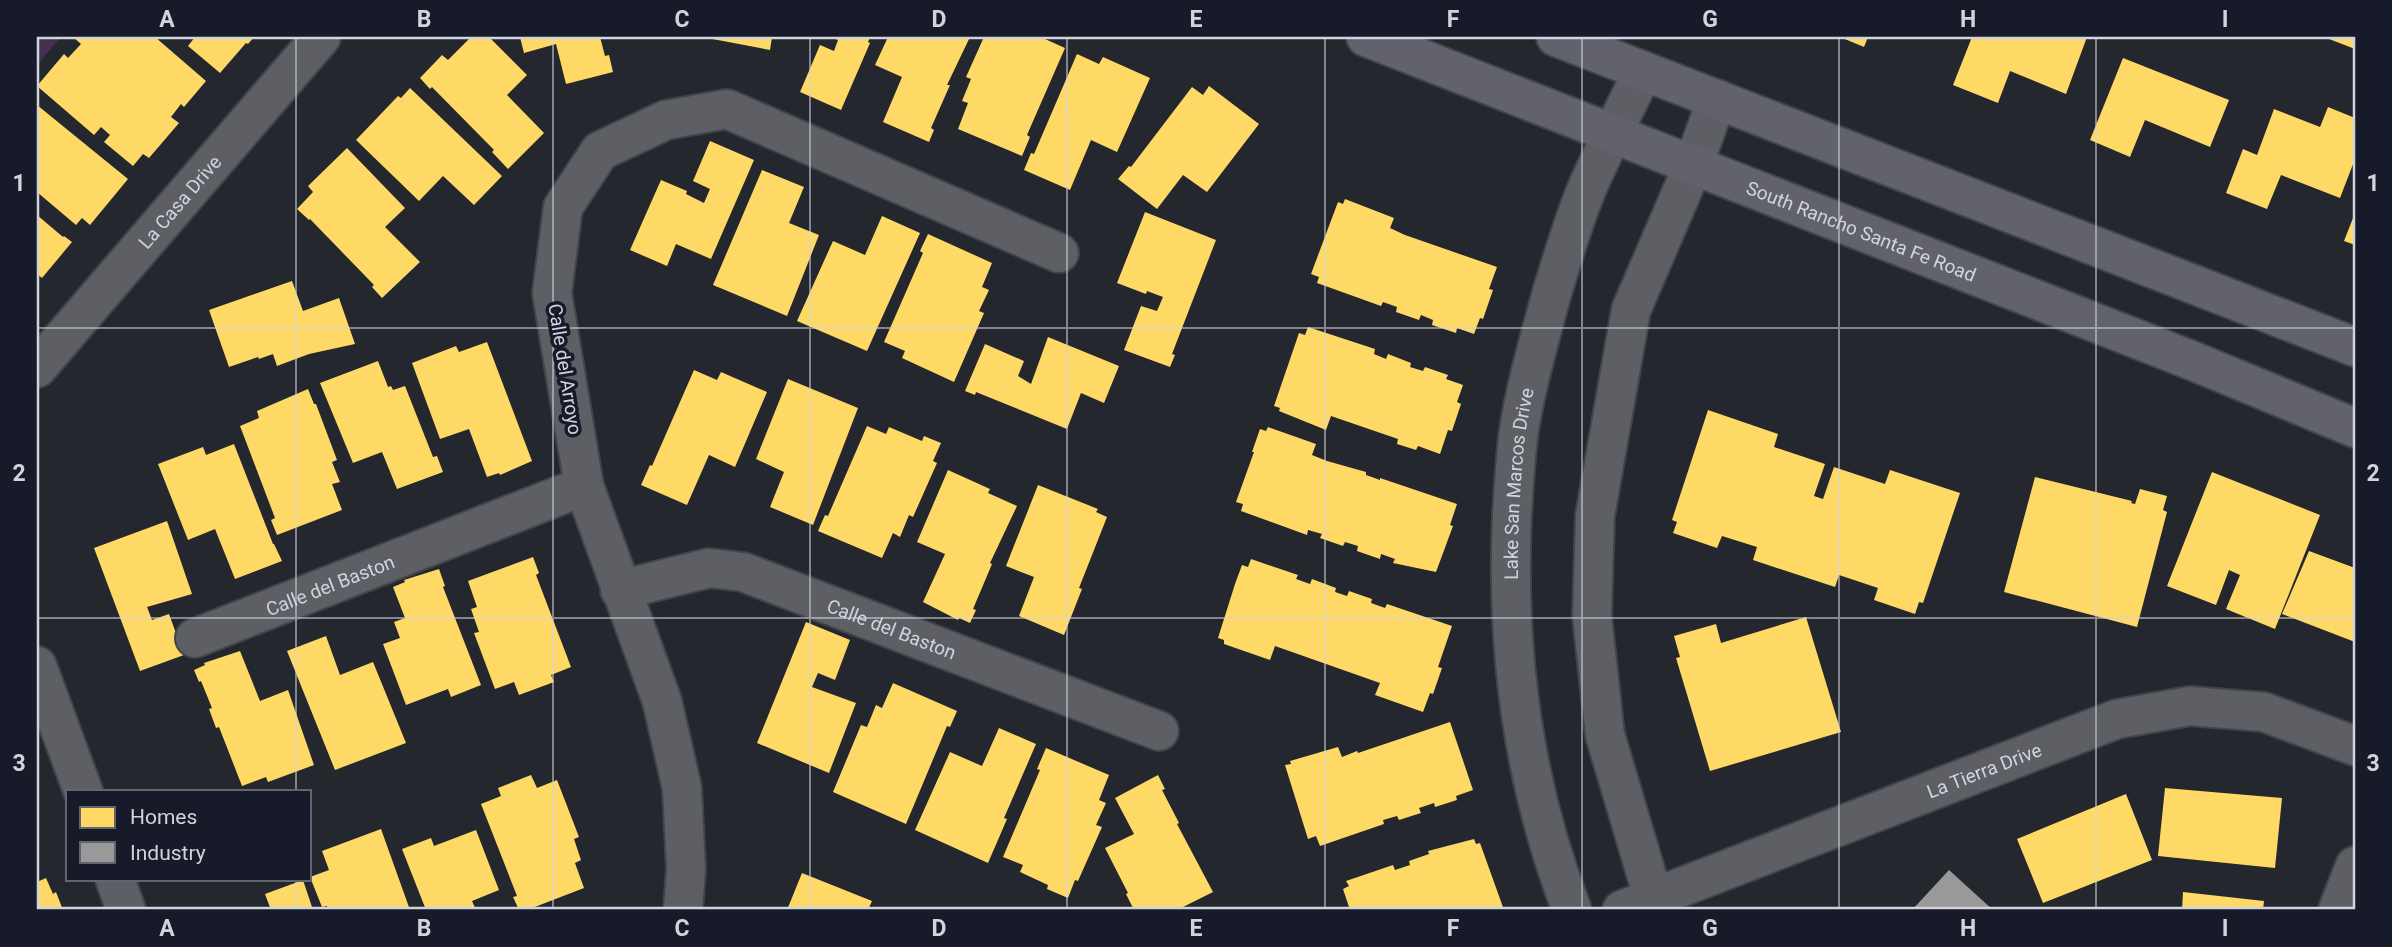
<svg xmlns="http://www.w3.org/2000/svg" width="2392" height="947" font-family="Roboto,sans-serif">
<style>
.green{fill:#463050}
.homes{fill:#ffd966}
.industry{fill:#999}
.lines{fill:none;stroke-linecap:round;stroke-linejoin:round}
.minor-casing{stroke:#41444b;stroke-width:42}
.tertiary-casing{stroke:#41444b;stroke-width:42}
.primary-casing{stroke:#41444b;stroke-width:42}
.minor{stroke:#5d5f65;stroke-width:38}
.tertiary{stroke:#5d5f65;stroke-width:38}
.primary{stroke:#61626c;stroke-width:38}
.grid{fill:none;stroke:#d1d4de;stroke-width:2;stroke-opacity:0.55}
.labels{text-anchor:middle;dominant-baseline:central;stroke-width:7;stroke-linejoin:round;paint-order:stroke}
.street-label{font-size:19px;fill:#d1d4de;stroke:#171b29}
.neatline{fill:none;stroke:#d1d4de;stroke-width:2.5}
.grid-label{font-size:23px;text-anchor:middle;font-weight:bold;fill:#d1d4de}
</style>
<rect width="100%" height="100%" fill="#25272f"/>
<path class="green" d="M37,37H61L37,65Z"/>
<path class="homes" d="M73,37H155L206,81L184,107L181,104L171,117L179,123L149,158L143,154L133,166L104,142L110,135L101,127L94,135L37,86L64,54L68,58L81,44Z
M195,37H254L248,44L246,43L220,73L188,46Z
M471,37H489L527,75L507,95L544,133L508,169L492,152L494,150L432,87L430,89L420,78L442,55L448,60Z
M520,37H600L605,56L609,55L613,72L566,84L556,44L524,53Z
M702,37H772L770,50Z
M831,37H870L868,42L870,43L841,110L800,92L820,45L834,51L838,40Z
M888,37H970L947,85H950L931,128L934,130L929,142L883,122L902,77L875,65Z
M984,37H1046L1045,39L1065,48L1027,135L1030,137L1022,156L958,129L968,103L962,101L971,79L966,77Z
M1840,37H1868L1864,47Z
M1972,37H2087L2066,94L2010,71L1998,103L1953,85Z
M2324,37H2355V49Z
M1077,54L1099,64L1103,57L1150,78L1117,152L1091,140L1070,190L1024,170L1031,153L1034,154Z
M2123,58L2229,100L2210,147L2145,120L2130,157L2090,140Z
M1209,86L1259,124L1207,192L1183,175L1157,209L1118,179L1129,166L1131,167L1192,87L1203,95Z
M410,88L502,176L474,205L443,176L419,201L356,140L398,96L401,98Z
M37,105L128,179L90,225L82,218L76,225L37,192Z
M2328,107L2355,118V159L2340,198L2281,175L2267,209L2226,193L2243,149L2257,155L2274,109L2320,127Z
M710,141L754,160L711,259L676,244L667,266L630,250L661,180L687,191L686,194L704,203L710,189L693,181Z
M347,148L405,208L385,227L420,262L382,298L372,287L374,285L310,219L309,220L297,209L313,192L308,186Z
M762,170L804,187L789,223L819,235L787,316L713,285Z
M1345,199L1394,218L1390,228L1405,235L1497,267L1489,289L1493,290L1483,319L1480,318L1474,334L1457,328L1456,333L1432,325L1433,320L1421,315L1419,320L1396,312L1397,307L1383,302L1381,306L1317,283L1319,277L1311,274L1338,202L1343,204Z
M1145,212L1216,240L1172,354L1175,355L1170,367L1124,350L1141,306L1157,311L1163,297L1147,291L1146,294L1117,283Z
M2355,213V245L2344,241Z
M37,215L63,237L64,236L72,242L42,278L37,274Z
M882,216L920,233L867,351L797,321L833,241L865,255Z
M928,234L992,263L982,287L989,290L979,311L984,313L954,382L902,358L905,351L884,342L923,253L920,251Z
M292,281L303,311L339,298L355,344L309,354L277,366L273,354L259,359L258,357L229,367L209,310Z
M1308,327L1375,349L1374,354L1386,359L1388,354L1411,363L1410,367L1423,371L1425,367L1448,375L1446,379L1463,385L1457,402L1461,404L1452,431L1448,430L1440,454L1418,446L1416,450L1397,444L1398,439L1331,416L1326,430L1279,411L1280,408L1274,406L1299,333L1305,335Z
M1048,337L1119,366L1104,403L1081,393L1067,429L976,392L975,395L965,391L985,344L1024,361L1018,376L1031,384Z
M487,342L532,461L500,475L499,473L487,477L469,429L440,439L412,363L456,346L459,352Z
M378,361L388,387L391,386L393,390L405,386L433,457L437,456L443,472L397,489L382,452L353,463L320,383Z
M694,370L717,380L721,372L767,392L735,467L709,455L687,505L641,485L650,465L652,466Z
M788,379L858,408L813,525L770,507L784,472L756,459Z
M308,389L314,404H316L337,460L332,462L340,482L332,484L342,510L277,535L271,520L275,518L240,426L259,418L257,411Z
M1708,410L1778,434L1774,447L1825,464L1814,496L1823,499L1834,467L1885,484L1890,470L1960,493L1923,603L1919,602L1915,614L1874,600L1878,588L1839,575L1835,587L1753,560L1757,547L1722,536L1717,548L1673,533L1677,522L1672,520Z
M867,426L886,434L889,427L922,441L924,436L941,443L933,461L937,463L913,517L909,515L900,537L893,533L882,558L818,531L825,515L828,516Z
M1268,427L1316,444L1312,455L1327,461L1366,472V475L1380,480V478L1457,504L1450,525L1453,526L1436,572L1393,563L1395,559L1381,554L1380,559L1357,551L1358,546L1345,542L1343,546L1320,538L1322,534L1308,530L1307,535L1241,511L1243,504L1236,502L1254,452H1252L1260,429L1266,431Z
M234,444L273,544H274L282,561L235,579L215,529L188,540L158,464L203,447L206,455Z
M948,470L990,489L988,493L1017,506L990,563L992,564L973,609L976,610L970,623L959,618L958,620L923,602L945,554L917,542Z
M2212,472L2320,515L2275,629L2226,609L2240,575L2229,570L2216,605L2167,586Z
M2035,477L2132,501L2131,503L2135,504L2140,489L2167,496L2163,510L2167,512L2137,627L2004,592Z
M1038,485L1098,509L1096,512L1107,517L1079,588L1082,589L1064,635L1019,616L1034,577L1006,566Z
M167,521L192,594L147,607L152,620L169,614L184,655L140,671L94,548Z
M2309,551L2355,568V642L2282,614Z
M533,557L539,573L536,575L571,667L551,675L554,682L519,695L514,682L495,689L474,633L479,632L471,609L477,607L468,581Z
M1251,559L1298,575L1296,579L1310,584L1312,579L1336,588L1335,592L1347,596L1349,591L1372,599L1371,603L1385,608L1387,604L1452,626L1438,667L1442,668L1433,694L1430,693L1423,712L1375,695L1380,683L1275,646L1270,660L1224,644V640L1218,638L1235,584L1242,565L1248,567Z
M439,569L445,586L443,587L481,685L451,697L448,689L406,705L383,644L400,638L394,622L405,618L393,587L405,582L404,580Z
M1806,617L1841,732L1710,771L1676,658L1680,657L1674,636L1716,624L1721,643Z
M806,622L850,640L835,680L818,673L812,687L856,703L829,773L757,743Z
M326,636L340,675L373,662L406,743L335,770L287,651Z
M240,651L260,701L288,690L314,765L268,782L266,777L242,786L219,727L216,728L209,709L212,708L201,681L199,682L194,670L205,665L204,663Z
M893,683L957,711L950,727L947,726L906,824L833,792L861,725L867,727L876,705L882,708Z
M1450,722L1473,790L1456,796L1457,800L1435,807L1434,803L1419,808L1421,813L1399,820L1397,816L1383,820L1384,824L1320,846L1316,836L1308,839L1285,765L1291,764L1290,761L1338,747L1342,757L1357,751L1358,753Z
M999,728L1036,744L1004,818L1007,819L988,863L915,830L950,752L982,766Z
M1046,748L1109,775L1099,800L1106,803L1096,825L1102,827L1078,881L1075,880L1068,898L1047,889L1048,885L1020,872L1023,865L1003,857L1040,770L1037,769Z
M531,775L537,788L557,780L579,837L574,839L581,860L575,863L584,888L527,910H519L513,897L517,896L481,804L501,796L498,788Z
M1158,775L1165,789L1162,790L1179,823L1177,824L1213,892L1177,910H1134L1126,894L1128,893L1105,848L1134,834L1115,798Z
M2165,788L2282,798L2275,868L2158,856Z
M2126,794L2152,860L2043,903L2017,839Z
M381,829L410,910H329L327,906L322,907L310,877L329,870L322,851Z
M476,830L499,890L472,901L476,910H426L402,849L431,838L434,846Z
M1474,839L1476,844L1480,843L1504,910H1350L1343,889L1349,886L1346,881L1393,865L1395,870L1410,865L1409,861L1429,854L1428,851Z
M802,873L872,901L868,910H787Z
M46,878L53,894L56,892L63,910H37V882Z
M303,880L313,910H271L265,894Z
M2183,892L2264,901L2263,910H2182Z"/>
<path class="industry" d="M1949,870L1993,910H1912Z"/>
<g class="lines">
<g class="minor-casing">
<g id="minor">
<path id="s1" d="M37,368L321,37"/>
<path id="s2" d="M620,590L709,568L743,572L1159,731"/>
<path id="s3" d="M195,638L584,486"/>
<path d="M37,666L83,791"/>
<path d="M115,879L126,910"/>
<path d="M683,910L686,869L682,788L662,701L584,486L552,293L563,207L600,151L666,120L727,109L1059,253"/>
<path id="s4" d="M1622,910L2117,719L2190,706L2264,712L2355,746"/>
<path d="M2338,910L2355,866"/>
</g>
</g>
<g class="tertiary-casing">
<g id="tertiary">
<path id="s5" d="M1572,910C1523,784 1506,649 1512,515C1514,487 1515,458 1519,430C1526,385 1539,341 1551,296C1562,260 1573,221 1588,186C1605,147 1625,109 1643,71"/>
<path d="M1657,910L1605,735L1592,616L1595,516L1631,310L1693,166L1717,99"/>
</g>
</g>
<g class="primary-casing">
<g id="primary">
<path id="s6" d="M1366,37L2193,361L2355,428"/>
<path d="M1556,37L2355,347"/>
</g>
</g>
<use href="#minor" class="minor"/>
<use href="#tertiary" class="tertiary"/>
<use href="#primary" class="primary"/>
</g>
<path class="grid" d="M296,37V791M553,37V910M810,37V910M1067,37V910M1325,37V910M1582,37V910M1839,37V910M2096,37V910M37,328H2355M37,618H2355M296,879V910"/>
<g class="labels">
<g class="street-label">
<text stroke="none"><textPath href="#s1" startOffset="219">La Casa Drive</textPath></text>
<text stroke="none"><textPath href="#s6" startOffset="532">South Rancho Santa Fe Road</textPath></text>
<text transform="translate(565 369) rotate(81)">Calle del Arroyo</text>
<text stroke="none"><textPath href="#s5" startOffset="434">Lake San Marcos Drive</textPath></text>
<text stroke="none"><textPath href="#s3" startOffset="145">Calle del Baston</textPath></text>
<text stroke="none"><textPath href="#s2" startOffset="285">Calle del Baston</textPath></text>
<text stroke="none"><textPath href="#s4" startOffset="388">La Tierra Drive</textPath></text>
</g>
</g>
<rect width="2392" height="947" fill="none" stroke="#171b29" stroke-width="77"/>
<rect x="66" y="790" width="245" height="91" fill="#171b29" stroke="#616571" stroke-width="2"/>
<rect x="80" y="807" width="35" height="21" fill="#ffd966" stroke="#616571" stroke-width="2"/>
<text x="130" y="824" font-size="21" fill="#d1d4de">Homes</text>
<rect x="80" y="842" width="35" height="21" fill="#999999" stroke="#616571" stroke-width="2"/>
<text x="130" y="860" font-size="21" fill="#d1d4de">Industry</text>
<rect x="38" y="38" width="2316" height="870" class="neatline"/>
<g class="grid-label">
<text x="167" y="27">A</text>
<text x="424" y="27">B</text>
<text x="682" y="27">C</text>
<text x="939" y="27">D</text>
<text x="1196" y="27">E</text>
<text x="1453" y="27">F</text>
<text x="1710" y="27">G</text>
<text x="1968" y="27">H</text>
<text x="2225" y="27">I</text>
<text x="19" y="191">1</text>
<text x="2373" y="191">1</text>
<text x="19" y="481">2</text>
<text x="2373" y="481">2</text>
<text x="19" y="771">3</text>
<text x="2373" y="771">3</text>
<text x="167" y="936">A</text>
<text x="424" y="936">B</text>
<text x="682" y="936">C</text>
<text x="939" y="936">D</text>
<text x="1196" y="936">E</text>
<text x="1453" y="936">F</text>
<text x="1710" y="936">G</text>
<text x="1968" y="936">H</text>
<text x="2225" y="936">I</text>
</g>
</svg>
